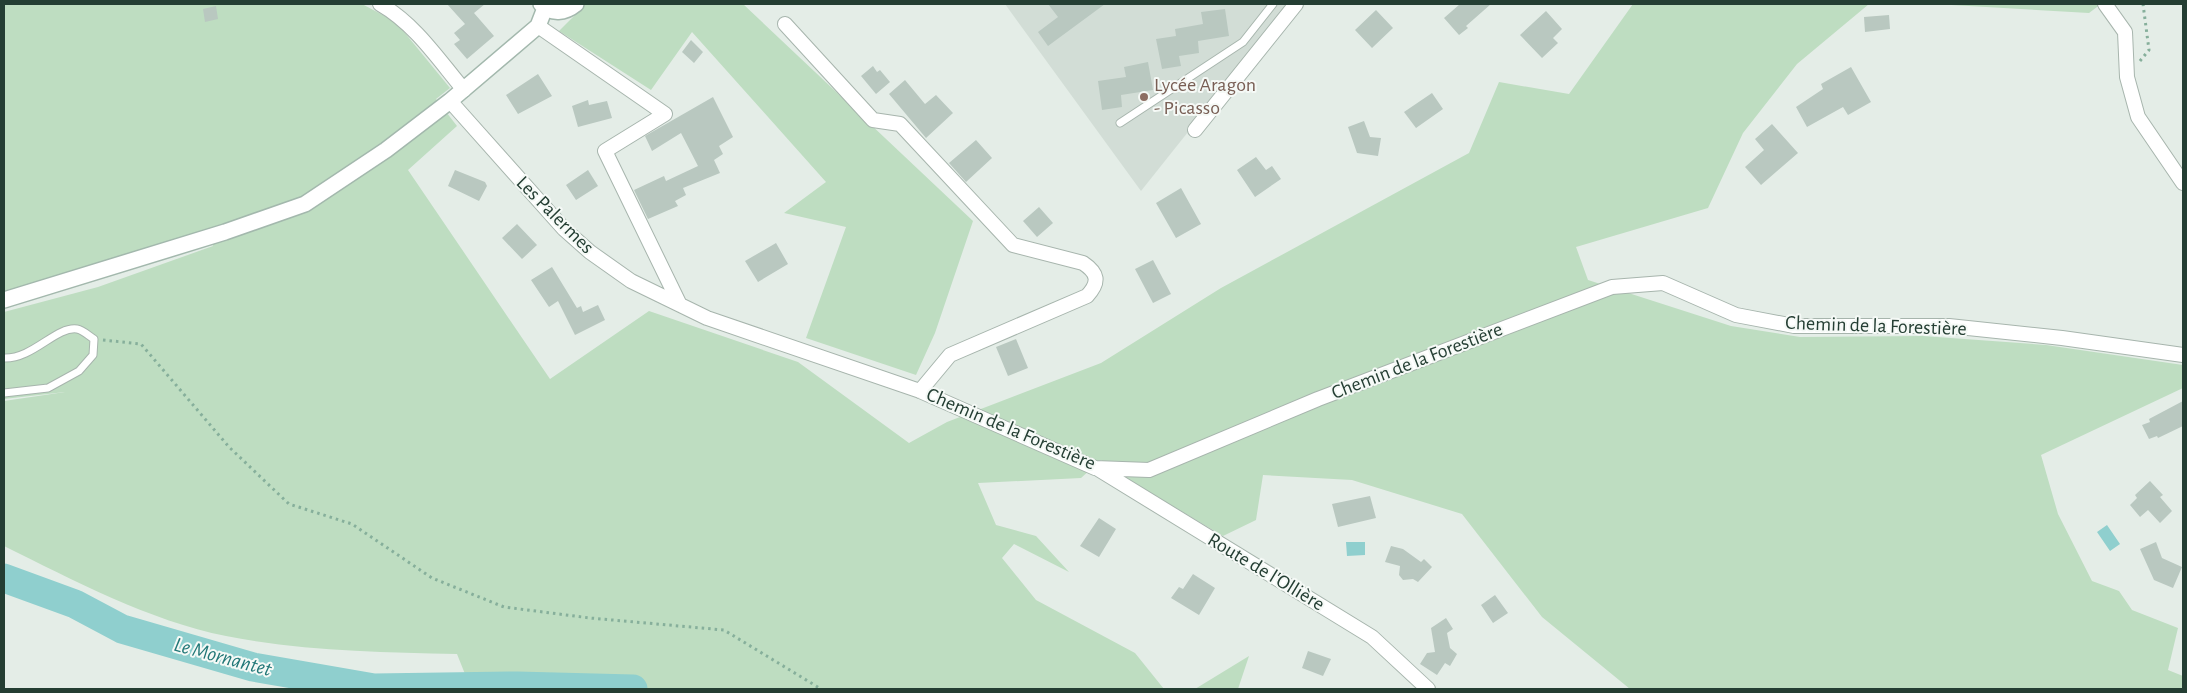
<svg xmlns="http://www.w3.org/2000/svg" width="2187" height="693" font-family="'Alegreya Sans',sans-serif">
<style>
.built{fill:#d2ddd6}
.green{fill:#beddc1}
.water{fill:#8fcfce}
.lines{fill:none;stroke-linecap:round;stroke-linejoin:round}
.river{stroke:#8fcfce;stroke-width:29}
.building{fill:#b9c8c0}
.lane-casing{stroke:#a7b5ad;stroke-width:9}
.street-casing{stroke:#a7b5ad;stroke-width:16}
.secondary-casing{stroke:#a3b8ad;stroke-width:18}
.path{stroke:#86af9b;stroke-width:3;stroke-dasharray:2.5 4;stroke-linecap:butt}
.lane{stroke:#fff;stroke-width:7}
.street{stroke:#fff;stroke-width:14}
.secondary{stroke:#fff;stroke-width:15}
.education-dot{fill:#8d6e63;stroke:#f5f9f6;stroke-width:2}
.labels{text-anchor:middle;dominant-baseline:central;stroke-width:4;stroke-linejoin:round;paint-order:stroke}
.education-label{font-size:20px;fill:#785e54;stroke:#f5f9f6;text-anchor:start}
.street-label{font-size:20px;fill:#243e33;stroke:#f5f9f6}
.water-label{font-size:21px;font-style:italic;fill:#217777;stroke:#f5f9f6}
</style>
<rect width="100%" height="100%" fill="#e4ede7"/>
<path class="built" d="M1005,4H1290L1141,191Z"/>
<path class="green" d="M4,4H362L396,22L450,88L436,99L457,126L408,170L550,379L649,311L798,362L909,443L947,422L1101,363L1221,288L1469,153L1499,82L1569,94L1633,4H1869L1797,64L1743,133L1708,208L1576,247L1588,280L1731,326L1800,337L1923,336L2046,345L2183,365V388L2041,455L2058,514L2092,581L2119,591L2132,610L2178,628L2168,670L2183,676V689H1630L1542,617L1462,514L1352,480L1263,475L1256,520L1223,536L1134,483L1101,460L1081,478L978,483L996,525L1036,536L1069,572L1014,544L1002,558L1036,600L1135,653L1164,689H471L457,654C379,652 302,651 226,636C150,621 73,580 4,546V401L65,392L4,399V312L98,287L213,246L210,237L4,291Z
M586,4H743L973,221L935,333L916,375L806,338L846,227L784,213L826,182L692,32L651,90L559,31Z
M1934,4H2101L2089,13Z
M1249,656L1238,689H1195Z"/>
<path class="water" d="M2107,525L2120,544L2110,551L2097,532Z
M1346,542H1365V555L1347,556Z"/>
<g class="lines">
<path class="river" d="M4,578L75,604L122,629L253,667L374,688L517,686L633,689"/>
</g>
<path class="building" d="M447,4H485L474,13L494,36L467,59L454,44L460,40L454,33L465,24Z
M1048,4H1105L1048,46L1038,32L1058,17Z
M1460,4H1491L1466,26L1468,28L1459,35L1444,18Z
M216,6L218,19L205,22L203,9Z
M1225,9L1229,36L1198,41L1199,53L1179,56L1181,66L1162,69L1156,39L1176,36L1175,29L1203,24L1201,12Z
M1376,10L1393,28L1372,48L1355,30Z
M1546,11L1562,29L1553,38L1558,43L1542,58L1520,35Z
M1889,15L1890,29L1865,32L1864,17Z
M691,40L703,52L694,63L682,52Z
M1148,62L1153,90L1121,95L1122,107L1102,110L1098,81L1126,77L1124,67Z
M873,66L877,72L880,70L890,82L876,94L861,76Z
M1851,67L1871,102L1848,115L1843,107L1807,127L1796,107L1823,89L1821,84Z
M538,74L552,96L518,114L506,95Z
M905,80L925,104L936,95L953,113L926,138L889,94Z
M1432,93L1443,109L1416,128L1404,112Z
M713,97L733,137L719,146L723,154L714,160L720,173L683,188L686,195L675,201L678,206L648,219L634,190L664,176L666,181L698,166L681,133L652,151L645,136Z
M588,100L589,105L607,101L612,118L578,127L572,106Z
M1364,121L1370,137L1381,138L1378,156L1357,153L1348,127Z
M1772,124L1798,153L1761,185L1745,167L1764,150L1755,139Z
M976,140L992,158L966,182L949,163Z
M1256,157L1266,170L1272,166L1281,179L1255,197L1237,170Z
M455,170L485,182L487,186L479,201L448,186Z
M588,170L598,186L576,200L566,185Z
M1181,188L1201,224L1176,238L1156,203Z
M1039,207L1053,223L1037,237L1023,221Z
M517,224L537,245L522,259L502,238Z
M776,243L788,264L758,282L745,261Z
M1153,260L1171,294L1153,303L1135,269Z
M552,267L577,308L581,306L583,312L598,305L605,320L575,335L558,301L549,307L531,280Z
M1016,339L1028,368L1008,376L996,347Z
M2183,401V426L2158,438L2157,436L2149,439L2142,425L2150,422L2149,419Z
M2150,481L2163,495L2160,497L2172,511L2160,523L2148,510L2140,517L2130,505L2137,498L2135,495Z
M1370,496L1376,518L1338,527L1332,504Z
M1099,518L1116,529L1099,557L1080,546Z
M2156,542L2162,558L2182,567L2173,588L2154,580L2140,549Z
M1391,546L1403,549L1421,562L1424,559L1432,567L1418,582L1413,579L1403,580L1399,575L1400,566L1385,562Z
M1193,574L1215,588L1199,615L1171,598L1179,587L1183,589Z
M1495,595L1508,613L1493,623L1481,605Z
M1446,618L1453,629L1447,633L1450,648L1457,654L1450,666L1445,663L1437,675L1420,664L1427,653L1435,652L1431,628Z
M1308,651L1331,659L1323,676L1302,668Z"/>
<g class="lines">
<g class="lane-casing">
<path id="lane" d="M1120,123L1243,42L1273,4
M4,358C33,359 56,326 77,329C83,330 89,336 94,339L93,355L79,371L48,388L4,393"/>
</g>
<g class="street-casing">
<path id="street" d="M380,4C415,24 438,59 464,90
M2105,4L2125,32L2127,77L2138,117L2183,183
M785,24L873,120L900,124L1013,245L1083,263C1098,273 1100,282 1087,296L950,355L920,391
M538,26L665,114L605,151L680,305
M450,101L564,229L590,252L631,281L707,318L920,391L1095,468L1149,470L1318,399L1612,287L1663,283L1736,315L1794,326H1949L2062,338L2183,355
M1195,130L1296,4
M1098,469L1372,637L1428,689"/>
</g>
<g class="secondary-casing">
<path id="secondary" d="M541,4C552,15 565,13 576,4
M4,300L225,232L305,204L386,150L450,101L538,26L545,8"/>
</g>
<path class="path" d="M2140,61L2149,50L2143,4
M103,340L141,344L229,447L289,504L352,524L432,578L504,607L590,618L724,630L821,689"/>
<use href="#lane" class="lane"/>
<use href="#street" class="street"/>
<use href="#secondary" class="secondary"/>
</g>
<circle class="education-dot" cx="1144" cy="97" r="5"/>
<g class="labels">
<g class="education-label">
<text x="1154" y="85">Lycée Aragon<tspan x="1154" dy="23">- Picasso</tspan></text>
</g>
<g class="street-label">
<text transform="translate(555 215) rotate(45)">Les Palermes</text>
<text transform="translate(1876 326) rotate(2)">Chemin de la Forestière</text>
<text transform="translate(1417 361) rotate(-21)">Chemin de la Forestière</text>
<text transform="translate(1011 429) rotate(23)">Chemin de la Forestière</text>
<text transform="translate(1266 572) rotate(31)">Route de l'Ollière</text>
</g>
<g class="water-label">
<text transform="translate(223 657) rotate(15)">Le Mornantet</text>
</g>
</g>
<rect width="2187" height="693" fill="none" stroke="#243e33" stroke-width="10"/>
</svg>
